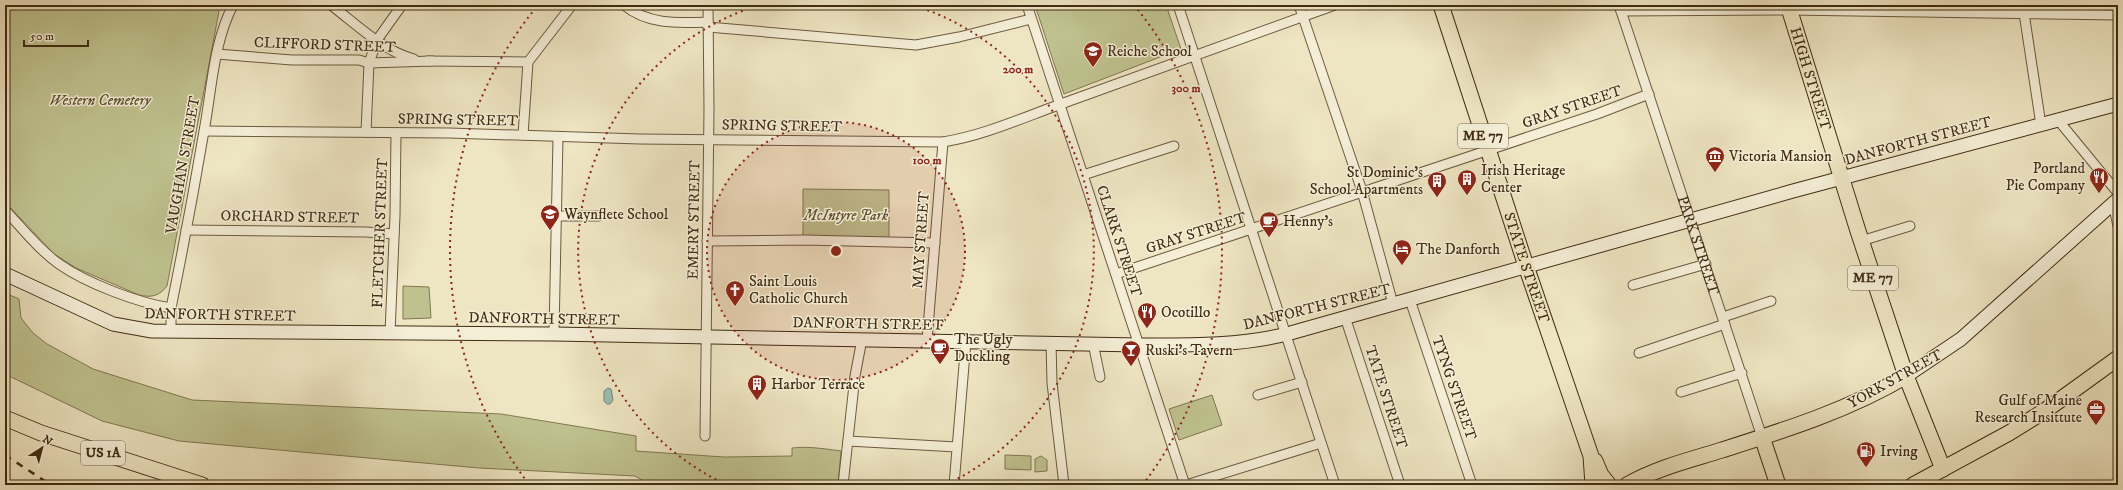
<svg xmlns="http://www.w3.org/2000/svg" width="2123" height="490" font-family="'IM FELL DW Pica',serif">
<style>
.green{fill:#bfc28f;stroke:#807751}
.water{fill:#99bfb4;stroke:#758474}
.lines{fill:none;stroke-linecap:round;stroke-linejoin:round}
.street-casing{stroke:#6c5a3f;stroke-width:11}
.secondary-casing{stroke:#402c13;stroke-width:15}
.primary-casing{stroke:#402c13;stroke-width:17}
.street{stroke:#f4eed7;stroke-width:9}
.secondary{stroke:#f4eed7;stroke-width:13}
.primary{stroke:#eee5c2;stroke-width:15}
.rail{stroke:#402c13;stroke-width:2.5;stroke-dasharray:7 7;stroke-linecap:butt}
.ring{fill:none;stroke:#8f2418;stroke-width:2;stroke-dasharray:2 4}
.labels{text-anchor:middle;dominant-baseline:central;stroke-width:3;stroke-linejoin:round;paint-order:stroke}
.shield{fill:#f4eed7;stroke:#76664e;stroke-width:1}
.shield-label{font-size:14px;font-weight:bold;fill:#402c13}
.street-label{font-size:15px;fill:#402c13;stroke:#f4eed7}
.poi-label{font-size:15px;fill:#402c13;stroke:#f4eed7;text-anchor:start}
.park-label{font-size:15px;font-style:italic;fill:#605232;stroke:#f4eed7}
.centre{fill:#8f2418;stroke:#f4eed7;stroke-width:2}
.ring-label{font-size:12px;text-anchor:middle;font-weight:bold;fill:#8f2418;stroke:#f4eed7;stroke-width:3;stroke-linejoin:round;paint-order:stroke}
</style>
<rect width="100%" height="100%" fill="#eee5c2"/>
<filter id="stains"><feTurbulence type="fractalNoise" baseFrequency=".005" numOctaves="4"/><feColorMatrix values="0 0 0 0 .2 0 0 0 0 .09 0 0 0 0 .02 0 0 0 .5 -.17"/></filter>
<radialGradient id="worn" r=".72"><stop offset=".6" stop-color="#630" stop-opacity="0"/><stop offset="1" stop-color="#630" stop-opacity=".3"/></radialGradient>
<path class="green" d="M5,5L220,6L167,286C159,296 152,298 139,295L76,268L54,254L5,202Z
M1035,5H1166L1181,49L1064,94Z
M2070,5H2118V8L2070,7Z
M803,189L889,190V241L803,240Z
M403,286L429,287L431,318L403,319Z
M5,293L19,299L21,318L33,333L47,344L93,369L192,400L501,414L636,436V451L724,457L792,456V448C809,446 825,449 841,451L838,485H650L635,476L479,468L179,441L102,421L5,374Z
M1212,395L1222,425L1179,440L1169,409Z
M1005,455L1031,456V470L1005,469Z
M1041,456L1047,460V471L1035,472V459Z"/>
<path class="water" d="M608,388L611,389L613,400L610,404H607L604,401V391Z"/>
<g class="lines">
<g class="street-casing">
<g id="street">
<path d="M331,5C356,24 383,51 414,59"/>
<path d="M624,5C648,25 678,23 708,22"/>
<path d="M1027,5L1185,485"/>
<path d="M1178,5L1335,485"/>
<path d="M1299,5L1362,191L1393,304"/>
<path id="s1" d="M1619,5L1762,437"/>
<path d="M1621,11L1789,10L2118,15"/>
<path d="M2024,13L2041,125"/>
<path d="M708,27L916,45L959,37L1031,19"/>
<path d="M217,54L292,60H359L369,63L432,61"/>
<path d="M427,61L528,62"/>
<path d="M2058,120L2118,193"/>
<path d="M205,131L449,133L640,139L943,142C985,135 1022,118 1061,104C1153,71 1244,38 1335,5"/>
<path d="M366,132L369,63L377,40L402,5"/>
<path d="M523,135L528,62L572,5"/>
<path d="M1083,175L1174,146"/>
<path d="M2113,203L2118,226"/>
<path d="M5,210C22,228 38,249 59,264C86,283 138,303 171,308"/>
<path d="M557,216H598"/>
<path d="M186,230L366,232L394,234"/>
<path d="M707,241L803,240L935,243"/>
<path d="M1861,241L1910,226"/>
<path d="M1116,274L1597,114L1649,94"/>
<path d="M1633,285L1706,264"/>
<path d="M1410,300L1472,485"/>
<path d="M1345,317L1400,485"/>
<path d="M1723,317L1771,301"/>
<path d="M171,332V308C183,249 194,190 204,131C212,89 213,44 233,5"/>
<path d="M390,333L395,215L396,133"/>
<path d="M554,334L558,137"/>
<path d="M927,340L943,142"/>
<path d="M1051,342L1052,383L1064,485"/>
<path d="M1093,343L1100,377"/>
<path d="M1639,353L1725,324"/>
<path d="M1681,392L1742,373"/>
<path d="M1258,395L1302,382"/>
<path d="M705,436L709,110L708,5"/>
<path d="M848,441L957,447"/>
<path d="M843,485L855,376L862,339"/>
<path d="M954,485L966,341"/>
<path d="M1186,485L1321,443"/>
</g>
</g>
<g class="secondary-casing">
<path id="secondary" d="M5,274L113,324L152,331L554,334L1139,345C1189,345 1238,346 1287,334L1793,191L2118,104
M1906,376L1961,339L2118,199"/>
</g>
<g class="primary-casing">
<g id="primary">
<path id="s2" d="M1441,5L1526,266L1591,456L1593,485"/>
<path id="s3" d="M1788,5L1858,231L1906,376L1943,469"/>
<path d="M5,418L41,433L202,485"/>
<path d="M1762,437L1778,485"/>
<path d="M1595,461L1601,475L1609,485"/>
<path d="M1627,485C1656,468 1690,460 1722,450C1785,430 1849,410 1906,376"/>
<path d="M1913,485L2009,433L2046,410L2118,358"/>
</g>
</g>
<use href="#street" class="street"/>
<use href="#secondary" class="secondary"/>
<use href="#primary" class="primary"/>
<path class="rail" d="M5,455L51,485"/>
</g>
<circle cx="836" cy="251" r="129" fill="#8f2418" fill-opacity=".12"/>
<g class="ring">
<circle cx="836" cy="251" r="129"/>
<path d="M727 485A258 258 0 0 1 756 6M916 6A258 258 0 0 1 945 485"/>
<path d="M528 483A386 386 0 0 1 538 5M1134 5A386 386 0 0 1 1144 483"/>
</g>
<defs>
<g id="school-pin" transform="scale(1)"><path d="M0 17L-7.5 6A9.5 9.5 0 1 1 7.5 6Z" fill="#8f2418" stroke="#f4eed7"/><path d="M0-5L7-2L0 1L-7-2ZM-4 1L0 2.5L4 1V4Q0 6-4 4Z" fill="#fff"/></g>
<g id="museum-pin" transform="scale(1)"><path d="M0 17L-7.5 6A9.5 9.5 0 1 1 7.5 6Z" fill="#8f2418" stroke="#f4eed7"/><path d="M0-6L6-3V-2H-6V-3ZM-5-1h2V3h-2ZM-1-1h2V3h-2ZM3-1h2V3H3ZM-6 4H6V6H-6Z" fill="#fff"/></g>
<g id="restaurant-pin" transform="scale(1)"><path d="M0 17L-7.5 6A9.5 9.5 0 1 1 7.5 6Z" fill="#8f2418" stroke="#f4eed7"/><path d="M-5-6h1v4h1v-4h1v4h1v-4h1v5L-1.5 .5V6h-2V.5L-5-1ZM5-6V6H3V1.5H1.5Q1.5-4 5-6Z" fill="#fff"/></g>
<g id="building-pin" transform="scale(1)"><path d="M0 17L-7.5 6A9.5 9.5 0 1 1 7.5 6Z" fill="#8f2418" stroke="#f4eed7"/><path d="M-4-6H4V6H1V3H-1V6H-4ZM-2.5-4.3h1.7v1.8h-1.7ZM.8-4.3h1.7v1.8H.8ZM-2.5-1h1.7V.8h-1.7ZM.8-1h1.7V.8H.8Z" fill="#fff"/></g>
<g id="cafe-pin" transform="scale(1)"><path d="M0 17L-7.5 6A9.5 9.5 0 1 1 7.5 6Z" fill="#8f2418" stroke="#f4eed7"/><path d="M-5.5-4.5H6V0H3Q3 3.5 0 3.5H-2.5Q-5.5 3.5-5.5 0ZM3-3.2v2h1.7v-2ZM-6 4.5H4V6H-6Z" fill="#fff"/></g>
<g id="hotel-pin" transform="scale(1)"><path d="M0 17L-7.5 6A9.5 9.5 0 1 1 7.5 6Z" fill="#8f2418" stroke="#f4eed7"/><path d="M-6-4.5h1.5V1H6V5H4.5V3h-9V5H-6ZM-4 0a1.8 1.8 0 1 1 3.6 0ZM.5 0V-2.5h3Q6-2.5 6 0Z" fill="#fff"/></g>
<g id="church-pin" transform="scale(1)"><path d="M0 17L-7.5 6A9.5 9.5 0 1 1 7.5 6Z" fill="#8f2418" stroke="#f4eed7"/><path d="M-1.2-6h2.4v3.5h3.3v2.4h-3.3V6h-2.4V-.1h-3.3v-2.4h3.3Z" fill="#fff"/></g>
<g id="bar-pin" transform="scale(1)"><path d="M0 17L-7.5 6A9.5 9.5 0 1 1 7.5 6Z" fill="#8f2418" stroke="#f4eed7"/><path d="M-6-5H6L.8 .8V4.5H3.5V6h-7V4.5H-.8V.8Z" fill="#fff"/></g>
<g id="office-pin" transform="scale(1)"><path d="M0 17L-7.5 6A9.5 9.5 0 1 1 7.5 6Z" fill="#8f2418" stroke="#f4eed7"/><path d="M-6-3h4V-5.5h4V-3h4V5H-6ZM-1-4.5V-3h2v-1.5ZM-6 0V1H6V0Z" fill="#fff"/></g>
<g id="fuel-pin" transform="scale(1)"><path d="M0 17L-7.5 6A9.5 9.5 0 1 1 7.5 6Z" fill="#8f2418" stroke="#f4eed7"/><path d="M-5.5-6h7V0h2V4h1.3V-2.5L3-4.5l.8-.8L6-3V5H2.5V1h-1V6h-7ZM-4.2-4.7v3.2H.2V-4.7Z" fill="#fff"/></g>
</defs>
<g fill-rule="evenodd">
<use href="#school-pin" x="1093" y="51"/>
<use href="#museum-pin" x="1715" y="156"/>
<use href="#restaurant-pin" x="2099" y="177"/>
<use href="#building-pin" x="1467" y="179"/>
<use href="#building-pin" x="1437" y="181"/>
<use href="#school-pin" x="550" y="214"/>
<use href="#cafe-pin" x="1269" y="221"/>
<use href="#hotel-pin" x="1402" y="249"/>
<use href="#church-pin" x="735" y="290"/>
<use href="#restaurant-pin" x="1147" y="312"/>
<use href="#cafe-pin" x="940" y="348"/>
<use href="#bar-pin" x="1131" y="350"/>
<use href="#building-pin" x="757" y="384"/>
<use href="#office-pin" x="2096" y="409"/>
<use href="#fuel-pin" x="1866" y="451"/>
</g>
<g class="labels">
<g class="shield">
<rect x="1458" y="124" width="50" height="24" rx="3"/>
<rect x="1848" y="266" width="50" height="24" rx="3"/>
<rect x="81" y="441" width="44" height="24" rx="3"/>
</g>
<g class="shield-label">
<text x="1483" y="136">ME 77</text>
<text x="1873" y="278">ME 77</text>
<text x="103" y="453">US 1A</text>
</g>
<g class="street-label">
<text transform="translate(325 45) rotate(2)">CLIFFORD STREET</text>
<text stroke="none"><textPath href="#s3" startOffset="77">HIGH STREET</textPath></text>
<text transform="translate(1572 107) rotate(-19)">GRAY STREET</text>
<text transform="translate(458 120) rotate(1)">SPRING STREET</text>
<text transform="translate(782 126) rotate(1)">SPRING STREET</text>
<text transform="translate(1918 141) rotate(-15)">DANFORTH STREET</text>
<text transform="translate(183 165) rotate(-80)">VAUGHAN STREET</text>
<text transform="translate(290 217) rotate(1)">ORCHARD STREET</text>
<text transform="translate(694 220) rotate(-89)">EMERY STREET</text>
<text transform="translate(380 233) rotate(-88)">FLETCHER STREET</text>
<text transform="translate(1196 233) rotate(-18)">GRAY STREET</text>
<text transform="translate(921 240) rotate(-86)">MAY STREET</text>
<text transform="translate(1119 241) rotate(72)">CLARK STREET</text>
<text stroke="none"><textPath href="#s1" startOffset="253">PARK STREET</textPath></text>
<text stroke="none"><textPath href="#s2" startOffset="276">STATE STREET</textPath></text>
<text transform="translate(1317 307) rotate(-14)">DANFORTH STREET</text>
<text transform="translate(220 315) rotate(1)">DANFORTH STREET</text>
<text transform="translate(544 319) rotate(1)">DANFORTH STREET</text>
<text transform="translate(868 324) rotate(1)">DANFORTH STREET</text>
<text transform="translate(1895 379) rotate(-29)">YORK STREET</text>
<text transform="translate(1454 388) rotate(71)">TYNG STREET</text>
<text transform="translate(1386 397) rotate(72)">TATE STREET</text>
</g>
<g class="poi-label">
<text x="1107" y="51">Reiche School</text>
<text x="1729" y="156">Victoria Mansion</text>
<text x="2085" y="168" text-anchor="end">Portland<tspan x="2085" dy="17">Pie Company</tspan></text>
<text x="1481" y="170">Irish Heritage<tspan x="1481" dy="17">Center</tspan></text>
<text x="1423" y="172" text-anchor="end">St Dominic's<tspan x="1423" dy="17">School Apartments</tspan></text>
<text x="564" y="214">Waynflete School</text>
<text x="1283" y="221">Henny's</text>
<text x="1416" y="249">The Danforth</text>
<text x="749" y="281">Saint Louis<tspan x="749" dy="17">Catholic Church</tspan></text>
<text x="1161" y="312">Ocotillo</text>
<text x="954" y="339">The Ugly<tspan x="954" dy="17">Duckling</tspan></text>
<text x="1145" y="350">Ruski’s Tavern</text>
<text x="771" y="384">Harbor Terrace</text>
<text x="2082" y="400" text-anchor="end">Gulf of Maine<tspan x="2082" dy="17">Research Insittute</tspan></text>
<text x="1880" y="451">Irving</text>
</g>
<g class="park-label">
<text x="100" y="100">Western Cemetery</text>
<text x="846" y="215">McIntyre Park</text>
</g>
</g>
<circle cx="836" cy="251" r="6" class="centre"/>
<g class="ring-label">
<text x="1018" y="73">200 m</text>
<text x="1186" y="92">300 m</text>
<text x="927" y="164">100 m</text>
</g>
<rect width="2123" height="490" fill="none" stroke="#eee5c2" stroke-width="20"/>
<rect x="6" y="6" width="2111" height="478" fill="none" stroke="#402c13" stroke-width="2"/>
<rect x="10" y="10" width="2103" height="470" fill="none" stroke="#402c13"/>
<g transform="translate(42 448) rotate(36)" stroke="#f4eed7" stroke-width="3" paint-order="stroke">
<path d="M0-3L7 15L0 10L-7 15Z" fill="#402c13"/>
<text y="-6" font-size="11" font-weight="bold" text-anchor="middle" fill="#402c13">N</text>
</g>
<path d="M24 40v6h64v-6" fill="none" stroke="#402c13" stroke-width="2"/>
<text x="30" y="40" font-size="12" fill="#402c13" stroke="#f4eed7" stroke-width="3" paint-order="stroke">50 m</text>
<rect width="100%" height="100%" filter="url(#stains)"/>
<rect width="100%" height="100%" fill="url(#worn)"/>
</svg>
